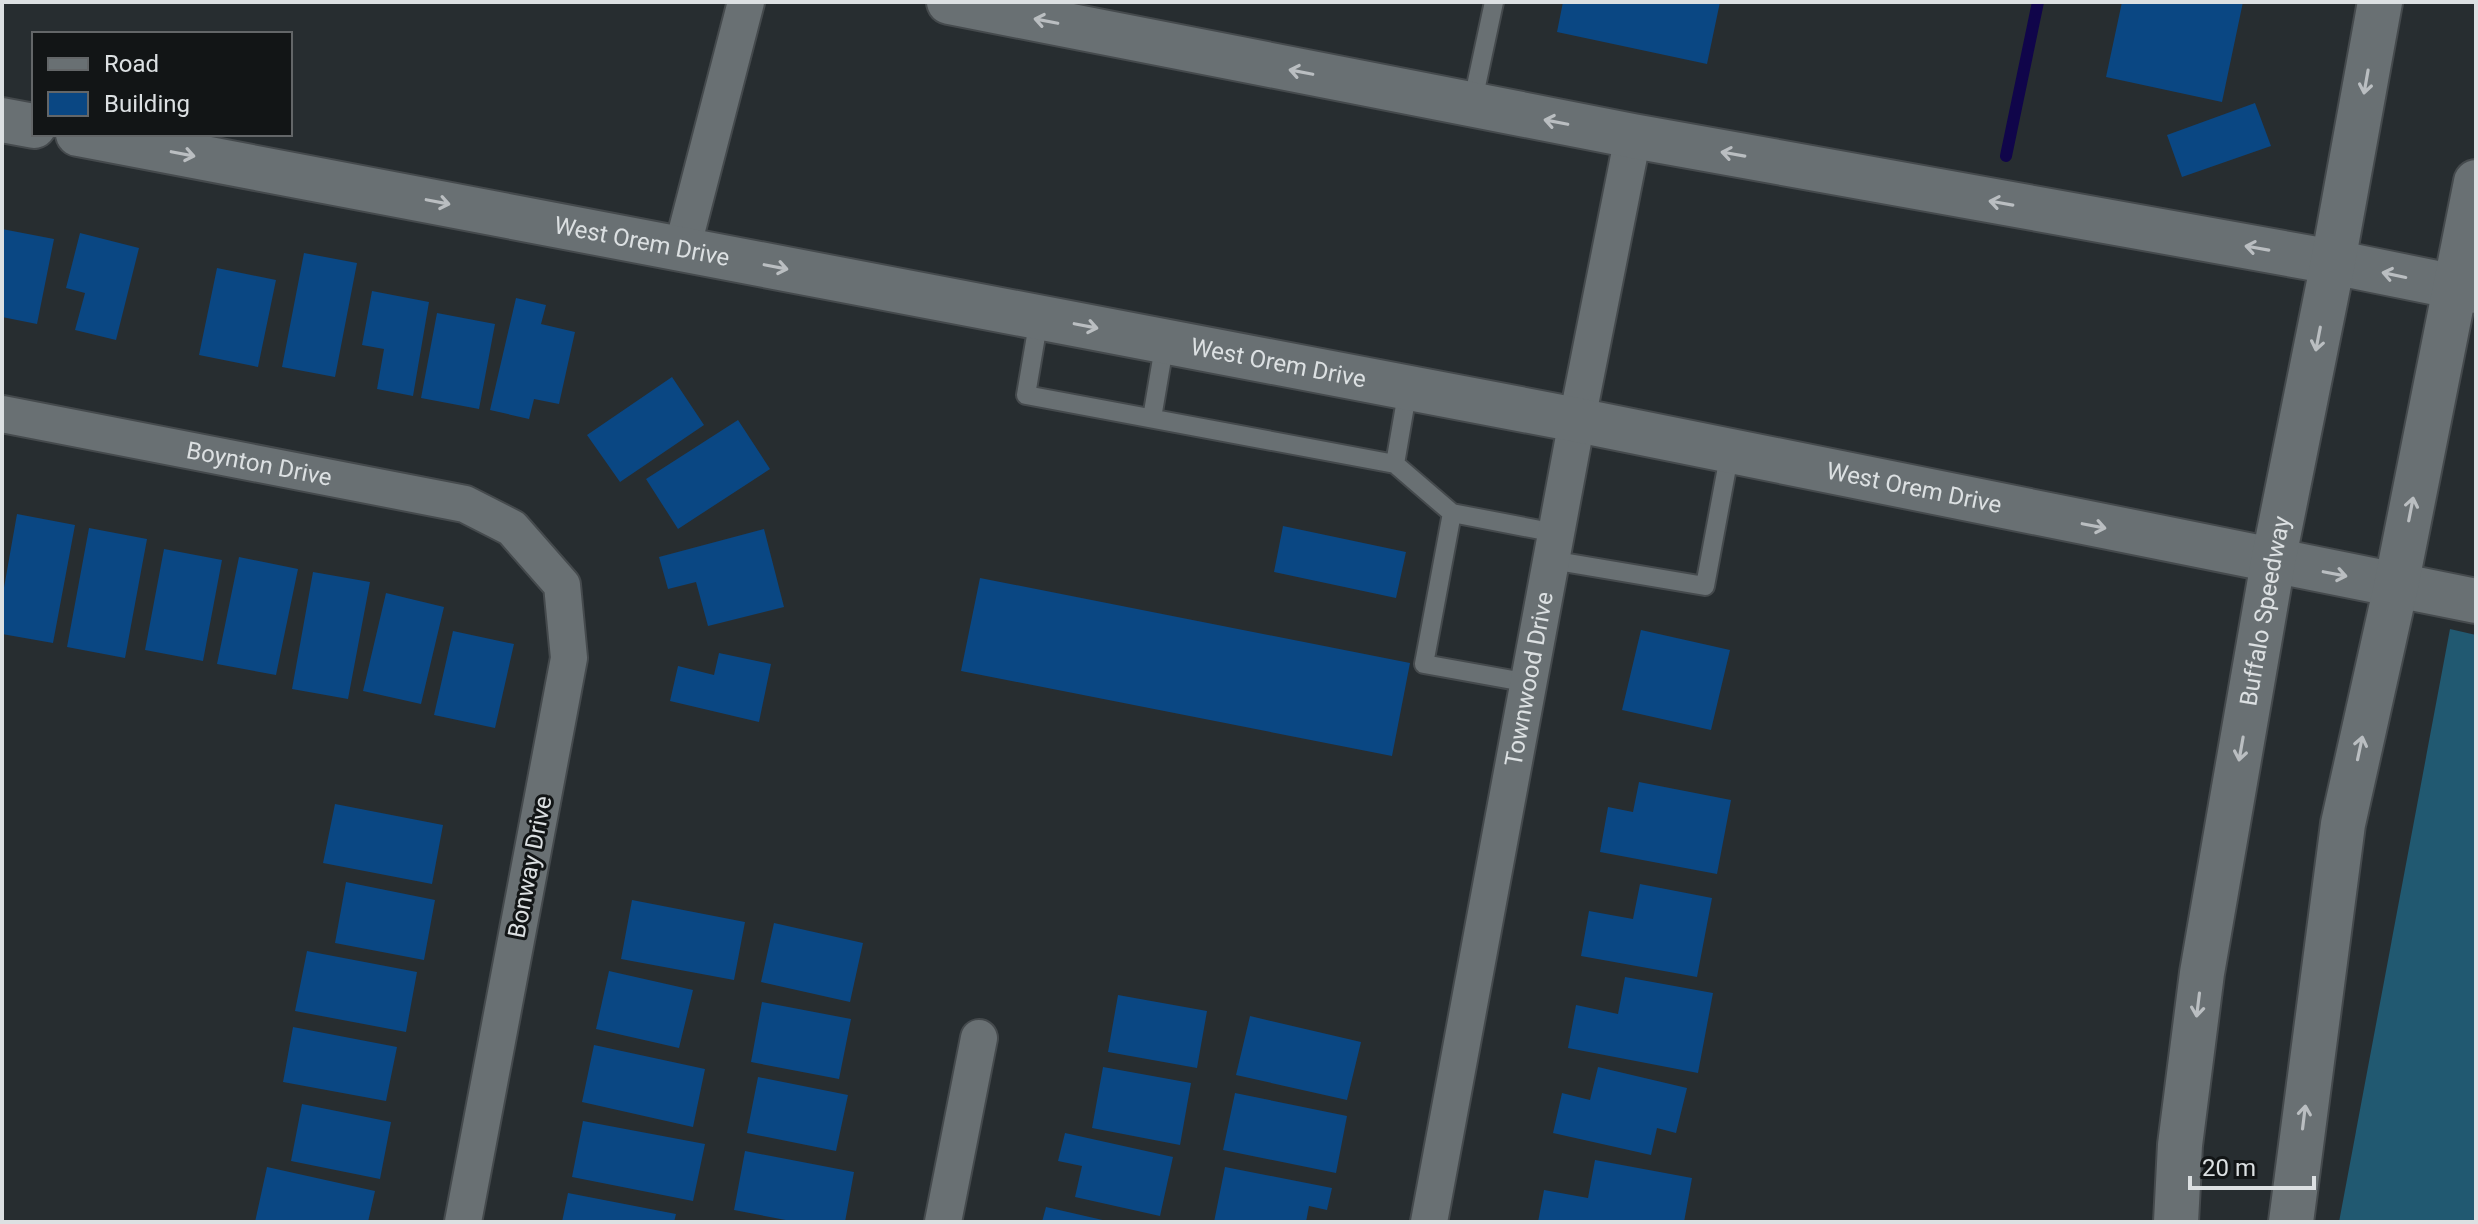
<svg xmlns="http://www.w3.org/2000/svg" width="2478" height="1224" font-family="Roboto,sans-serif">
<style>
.forest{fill:#215971}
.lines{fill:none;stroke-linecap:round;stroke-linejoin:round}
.stream{stroke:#10054a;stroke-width:12}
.building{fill:#0a4783}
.service-casing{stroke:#454a4d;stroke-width:22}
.minor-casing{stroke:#454a4d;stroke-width:40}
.secondary-casing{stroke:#454a4d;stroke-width:48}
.service{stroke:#697073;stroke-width:18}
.minor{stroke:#697073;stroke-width:36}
.secondary{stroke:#697073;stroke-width:44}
.oneway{stroke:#babec1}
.labels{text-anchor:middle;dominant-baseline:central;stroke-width:6;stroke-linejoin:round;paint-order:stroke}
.street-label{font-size:24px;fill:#dce0e2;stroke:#121516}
</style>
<rect width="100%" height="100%" fill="#272d30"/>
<path class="forest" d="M2450,629L2476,635V1222H2339Z"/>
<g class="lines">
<path class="stream" d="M2006,156L2038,2"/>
</g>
<path class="building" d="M1563,2H1720L1707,64L1557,32Z
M2122,2H2243L2222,102L2106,77Z
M2255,103L2271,146L2182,177L2167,135Z
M2,229L54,239L37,324L2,317Z
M80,233L139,248L116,340L75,330L85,293L66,288Z
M304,253L357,263L335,377L282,367Z
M217,268L276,280L258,367L199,355Z
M372,291L429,302L413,396L377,389L384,349L362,345Z
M516,298L546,305L541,324L575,332L559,404L534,399L529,419L490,410Z
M437,313L495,324L479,409L421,398Z
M672,377L704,425L620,482L587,435Z
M738,420L770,469L678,529L646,479Z
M17,514L75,525L53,643L2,634V599Z
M1283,526L1406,552L1396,598L1274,572Z
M89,528L147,539L125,658L67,647Z
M764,529L784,607L708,626L696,582L668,589L659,557Z
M164,549L222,560L203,661L145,650Z
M239,557L298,569L276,675L217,664Z
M313,572L370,582L348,699L292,689Z
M980,578L1410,663L1392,756L961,671Z
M386,593L444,607L421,704L363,691Z
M1641,630L1730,650L1711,730L1622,710Z
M453,631L514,644L495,728L434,715Z
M719,653L771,664L759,722L670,701L678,666L714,675Z
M1639,782L1731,800L1717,874L1600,852L1608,807L1633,812Z
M335,804L443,825L432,884L323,863Z
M346,882L435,900L424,960L335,943Z
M1640,884L1712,898L1697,977L1581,956L1589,911L1633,919Z
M632,900L745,922L734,980L621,959Z
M774,923L863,943L850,1002L761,982Z
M307,951L417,972L406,1032L295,1011Z
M609,971L693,990L679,1048L596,1029Z
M1625,977L1713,993L1698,1073L1568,1048L1576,1005L1618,1014Z
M1118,995L1207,1011L1197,1068L1108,1052Z
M762,1002L851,1019L839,1079L751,1062Z
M1250,1016L1361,1042L1347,1100L1236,1075Z
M293,1027L397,1047L386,1101L283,1082Z
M594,1045L705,1069L693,1127L582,1102Z
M1103,1067L1191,1083L1180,1145L1092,1128Z
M1598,1067L1687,1088L1676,1133L1657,1128L1651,1155L1553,1133L1562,1093L1590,1100Z
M758,1077L848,1095L836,1151L747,1133Z
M1235,1093L1347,1116L1336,1173L1223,1150Z
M302,1104L391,1122L380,1179L291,1161Z
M583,1121L705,1144L693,1201L572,1177Z
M1065,1133L1173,1157L1160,1216L1075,1197L1082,1166L1058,1161Z
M745,1151L854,1172L845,1222H796L734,1210Z
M1595,1160L1692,1178L1684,1222H1538L1544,1190L1588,1198Z
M267,1167L375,1191L368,1222H255Z
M1225,1167L1332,1188L1327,1210L1309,1206L1306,1222H1214Z
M568,1193L676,1214L674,1222H562Z
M1046,1207L1107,1221V1222H1042Z"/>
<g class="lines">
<g class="service-casing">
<path id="service" d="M1472,105L1494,2
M1039,318L1026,395L1395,464L1452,513
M1152,418L1165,341
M1395,464L1408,388
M1551,560L1705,586L1730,451
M1529,683L1424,664L1452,513L1556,533"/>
</g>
<g class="minor-casing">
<g id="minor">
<path d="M682,249L746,2"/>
<path id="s1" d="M2,414L465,504L512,528L562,585L569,658L463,1222"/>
<path d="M943,1222L979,1038"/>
<path id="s2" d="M1429,1222L1577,420L1633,136"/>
</g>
</g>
<g class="secondary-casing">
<g id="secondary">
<path d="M949,2L1633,136L2333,262L2476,291"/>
<path d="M2,120L34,126"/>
<path id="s3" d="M78,134L1577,420L2476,601"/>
<path id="s4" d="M2176,1222L2180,1145L2202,973L2273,562L2333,262L2380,2"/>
<path d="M2291,1222L2343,824L2396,586L2476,182"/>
</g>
</g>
<use href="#service" class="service"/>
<use href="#minor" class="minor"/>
<use href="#secondary" class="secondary"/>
</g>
<defs><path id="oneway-shaft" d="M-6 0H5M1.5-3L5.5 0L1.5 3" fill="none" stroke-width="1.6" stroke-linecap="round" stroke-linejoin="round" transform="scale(2)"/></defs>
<g class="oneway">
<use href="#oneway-shaft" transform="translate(1046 21) rotate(-169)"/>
<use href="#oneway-shaft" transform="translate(1301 72) rotate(-169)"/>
<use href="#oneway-shaft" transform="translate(2366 82) rotate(100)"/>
<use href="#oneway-shaft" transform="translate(1556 122) rotate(-169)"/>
<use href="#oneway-shaft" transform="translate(183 154) rotate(11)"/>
<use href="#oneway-shaft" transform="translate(1733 154) rotate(-170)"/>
<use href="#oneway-shaft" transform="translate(438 202) rotate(11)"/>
<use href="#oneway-shaft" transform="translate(2001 203) rotate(-170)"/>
<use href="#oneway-shaft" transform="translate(2257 248) rotate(-170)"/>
<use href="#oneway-shaft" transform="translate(776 267) rotate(11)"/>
<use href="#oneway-shaft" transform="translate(2394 275) rotate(-168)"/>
<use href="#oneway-shaft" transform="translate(1086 326) rotate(11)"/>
<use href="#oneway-shaft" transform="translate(2318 339) rotate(101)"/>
<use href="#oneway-shaft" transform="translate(2411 509) rotate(-79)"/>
<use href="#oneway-shaft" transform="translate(2094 526) rotate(11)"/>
<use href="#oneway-shaft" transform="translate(2335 574) rotate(11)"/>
<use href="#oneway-shaft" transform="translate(2360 748) rotate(-78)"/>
<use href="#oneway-shaft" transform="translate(2241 749) rotate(100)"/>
<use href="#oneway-shaft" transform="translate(2198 1005) rotate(97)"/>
<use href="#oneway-shaft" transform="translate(2304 1117) rotate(-83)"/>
</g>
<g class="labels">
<g class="street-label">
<text stroke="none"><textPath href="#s3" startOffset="574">West Orem Drive</textPath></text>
<text stroke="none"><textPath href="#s3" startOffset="1222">West Orem Drive</textPath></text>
<text stroke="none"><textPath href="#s1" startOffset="262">Boynton Drive</textPath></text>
<text stroke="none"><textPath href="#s3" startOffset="1870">West Orem Drive</textPath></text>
<text stroke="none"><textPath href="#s4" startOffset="618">Buffalo Speedway</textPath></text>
<text stroke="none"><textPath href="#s2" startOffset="552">Townwood Drive</textPath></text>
<text transform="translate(530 867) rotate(-79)">Bonway Drive</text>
</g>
</g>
<rect width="2478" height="1224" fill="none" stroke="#dce0e2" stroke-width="8"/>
<rect x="32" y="32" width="260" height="104" fill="#121516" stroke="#636668" stroke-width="2"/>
<rect x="48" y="58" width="40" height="12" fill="#697073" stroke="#636668" stroke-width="2"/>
<text x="104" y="72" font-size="24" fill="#dce0e2">Road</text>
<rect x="48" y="92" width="40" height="24" fill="#0a4783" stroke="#636668" stroke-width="2"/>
<text x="104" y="112" font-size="24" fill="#dce0e2">Building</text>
<path d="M2190 1176v12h124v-12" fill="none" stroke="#dce0e2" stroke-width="4"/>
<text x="2202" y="1176" font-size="24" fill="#dce0e2" stroke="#121516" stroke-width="6" paint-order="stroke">20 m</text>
</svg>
